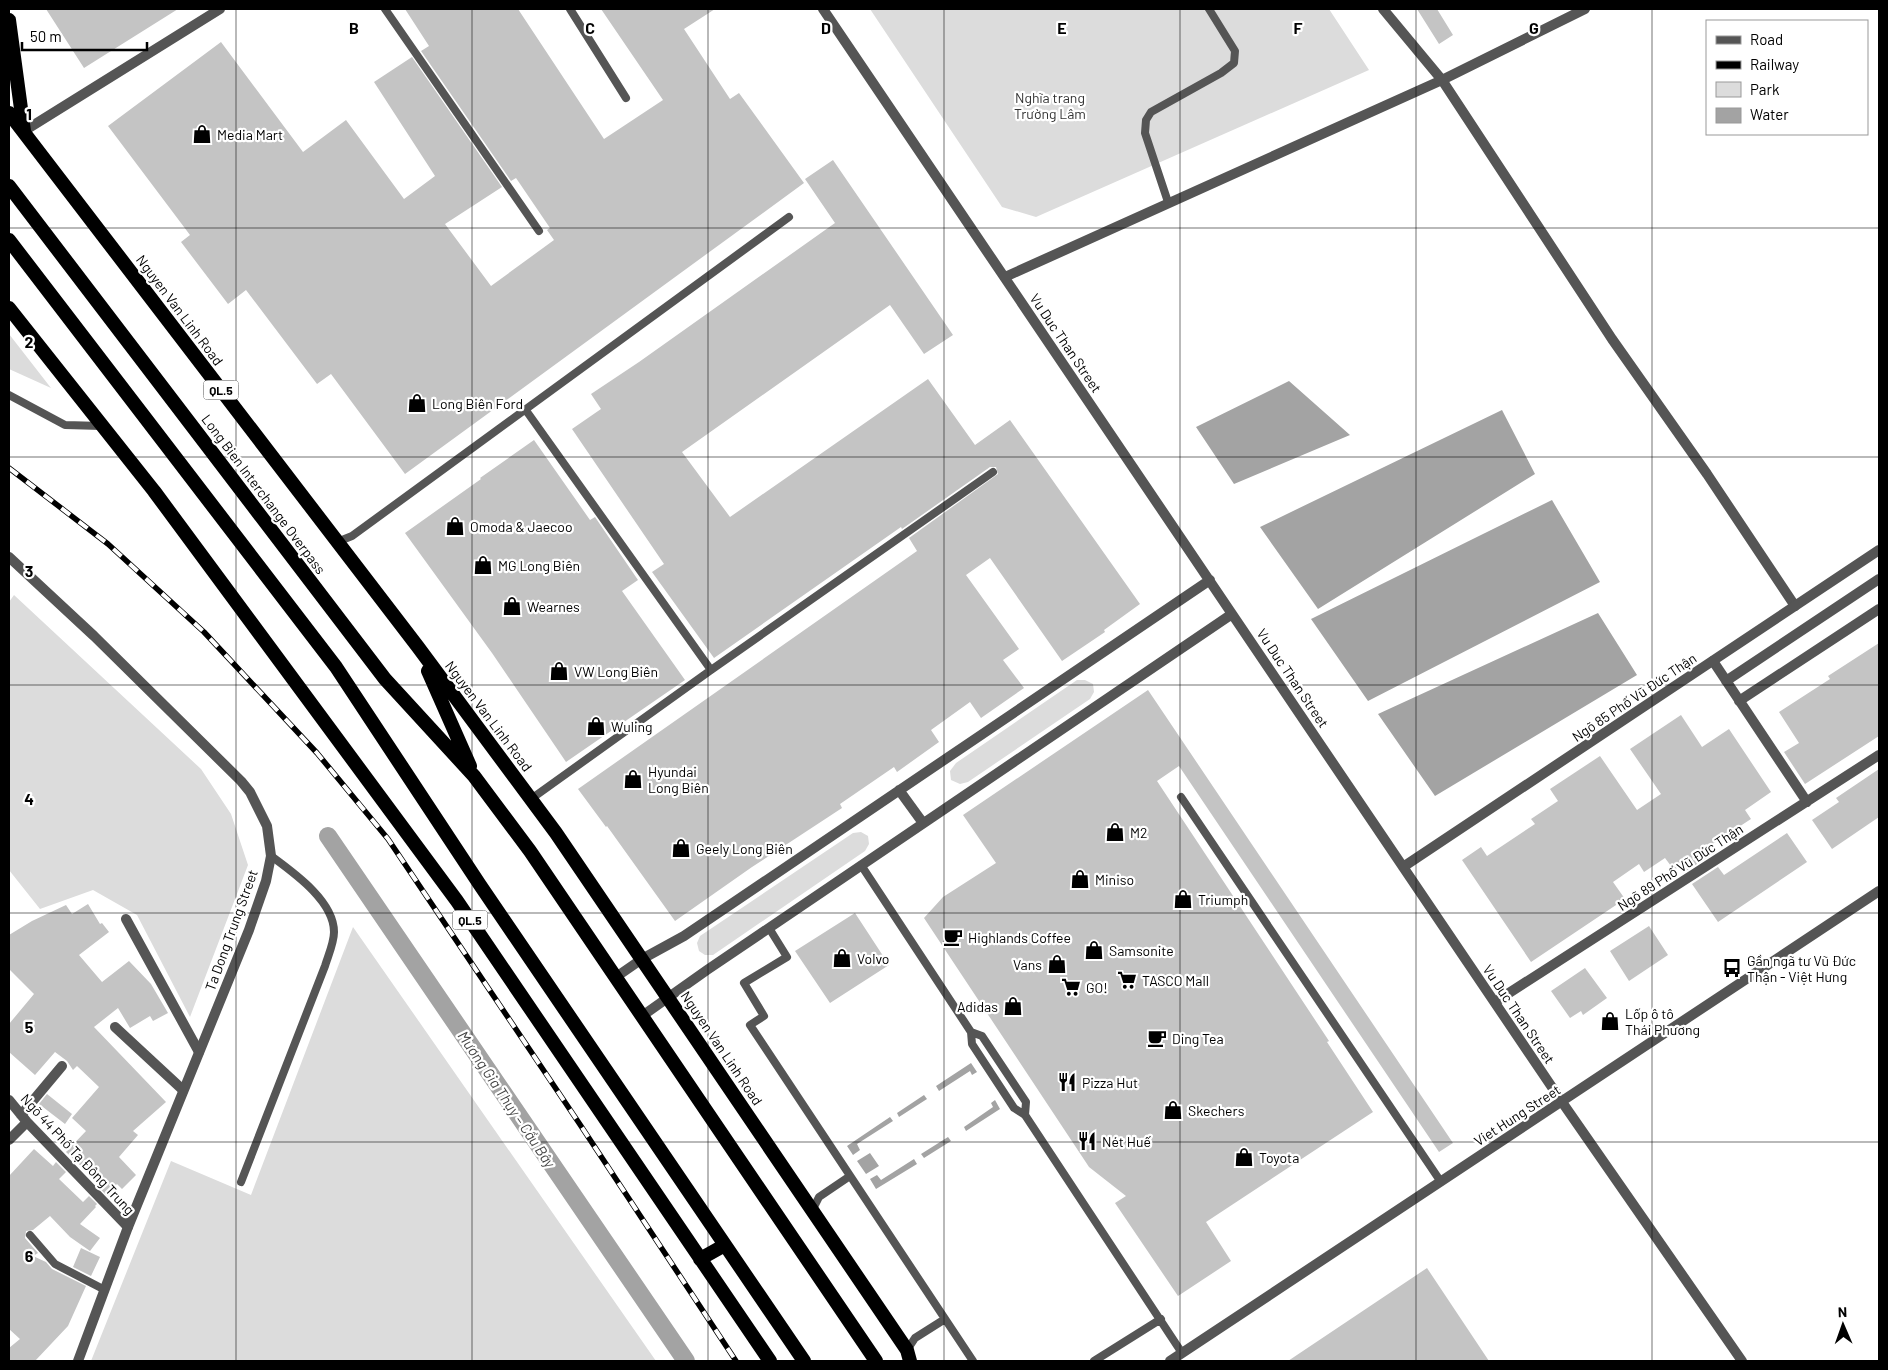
<svg xmlns="http://www.w3.org/2000/svg" width="1888" height="1370" font-family="Barlow,sans-serif">
<style>
.green{fill:#dcdcdc}
.water{fill:#a3a3a3}
.lines{fill:none;stroke-linecap:round;stroke-linejoin:round}
.canal{stroke:#a3a3a3;stroke-width:18}
.building{fill:#c4c4c4}
.service{stroke:#555;stroke-width:8}
.minor{stroke:#555;stroke-width:10}
.tertiary{stroke:#555;stroke-width:10}
.trunk{stroke:#000;stroke-width:14}
.rail-casing{stroke:#000;stroke-width:5.5}
.rail{stroke:#fff;stroke-width:4;stroke-dasharray:11;stroke-linecap:butt}
.grid{fill:none;stroke:#000;stroke-width:1;stroke-opacity:0.55}
.labels{text-anchor:middle;dominant-baseline:central;stroke-width:4.5;stroke-linejoin:round;paint-order:stroke}
.shield{fill:#fff;stroke:#4c4c4c;stroke-width:1}
.shield-label{font-size:12px;font-weight:bold;fill:#000}
.park-label{font-size:14px;fill:#333;stroke:#fff}
.poi-label{font-size:14px;fill:#000;stroke:#fff;text-anchor:start}
.street-label{font-size:14px;fill:#000;stroke:#fff}
.water-label{font-size:15px;font-style:italic;fill:#444;stroke:#fff}
.grid-label{font-size:16px;text-anchor:middle;font-weight:bold;fill:#000;stroke:#fff;stroke-width:4.5;stroke-linejoin:round;paint-order:stroke}
</style>
<rect width="100%" height="100%" fill="#fff"/>
<path class="green" d="M870,9H1329L1369,70L1036,217L1002,207Z
M9,334L51,388L9,369Z
M14,595L201,769L231,814L248,865L190,1017L137,915L93,890L40,909L9,870V602Z
M1077,680H1085L1093,684L1094,692L1090,699L968,782L960,784L951,780L950,771L956,763Z
M861,832L868,836L869,844L865,851L713,955H705L699,951L697,943L700,936L853,833Z
M353,927L656,1361H91L171,1161L251,1195Z"/>
<path class="water" d="M1289,381L1350,435L1234,484L1196,427Z
M1502,410L1535,474L1318,609L1260,527Z
M1552,500L1600,582L1368,701L1311,619Z
M1598,613L1637,675L1435,796L1378,714Z
M971,1063L977,1072L972,1075L970,1071L939,1091L936,1086Z
M924,1095L927,1099L899,1117L897,1113Z
M995,1100L1000,1109L966,1131L964,1127L993,1107L991,1103Z
M890,1117L893,1121L857,1144L860,1150L853,1155L847,1146Z
M948,1137L951,1141L924,1158L921,1154Z
M870,1153L879,1166L866,1174L857,1161Z
M914,1159L917,1164L876,1189L870,1179L877,1175L881,1180Z"/>
<g class="lines">
<path class="canal" d="M328,836L686,1361"/>
</g>
<path class="building" d="M46,9H178L84,68Z
M405,9H518L604,139L663,100L601,9H715L684,29L730,99L739,93L804,183L405,474L331,374L317,384L246,290L228,304L181,242L190,235L108,126L221,42L303,152L346,120L404,199L435,176L374,82L412,57L502,187L445,224L491,286L554,240L547,230L550,228L516,178L511,181L421,51L429,46Z
M1417,9H1437L1453,35L1439,44Z
M833,160L953,335L924,354L890,305L682,452L730,517L928,379L975,445L1010,420L1140,604L1104,630L1105,632L1062,661L990,558L966,575L1019,649L1003,660L1024,688L981,718L970,702L931,730L939,742L897,772L894,767L840,804L842,808L752,867L675,921L607,826L606,827L578,789L917,551L909,538L998,474L996,467H990L902,529L901,527L714,658L652,572L664,564L572,429L601,409L591,394L639,362L835,223L805,179Z
M534,440L590,520L595,517L638,580L622,591L685,680L566,762L492,653L405,533L481,479L480,478Z
M1879,643V736L1805,784L1784,752L1799,743L1779,712L1830,679L1828,676Z
M1148,690L1453,1143L1439,1152L1179,766L1157,781L1329,1041L1327,1042L1373,1112L1206,1222L1231,1261L1178,1296L1115,1203L1126,1196L1089,1167L924,918L943,897L996,863L963,815Z
M1681,715L1702,747L1729,729L1771,792L1745,810L1751,819L1705,849L1710,856L1684,872L1680,866L1674,870L1665,858L1644,872L1639,864L1613,882L1625,899L1531,962L1462,860L1481,847L1487,856L1535,824L1531,819L1558,801L1550,789L1600,756L1637,810L1661,794L1630,749Z
M1879,769V817L1832,849L1812,820L1839,802L1836,798Z
M1787,833L1807,862L1718,922L1692,884L1718,867L1724,875Z
M88,904L100,924L102,923L109,932L79,955L102,982L129,961L151,984L168,1013L153,1021L150,1016L130,1028L118,1008L94,1027L166,1102L133,1131L138,1135L119,1157L136,1175L122,1189L117,1184L106,1195L98,1186L100,1184L66,1152L86,1131L72,1118L99,1087L77,1066L73,1070L67,1061L55,1052L35,1075L9,1052V1024L34,994L9,969V935L32,921L66,905L72,914Z
M855,913L889,965L830,1003L795,951Z
M1649,926L1668,955L1629,981L1610,951Z
M1585,968L1607,998L1583,1015L1581,1011L1570,1018L1551,991Z
M47,1094L72,1114L65,1124L39,1104Z
M34,1149L53,1166L56,1162L66,1172L59,1179L83,1202L89,1196L97,1204L95,1206L96,1207L80,1224L100,1238L90,1251L70,1237L50,1216L33,1230L26,1231L25,1238L38,1253L33,1256L46,1262L52,1269L86,1286L68,1326L35,1361H9V1348L20,1339L9,1329V1176Z
M81,1248L100,1257L91,1276L73,1267Z
M1427,1268L1489,1361H1288Z"/>
<g class="lines">
<path class="service" d="M385,9L539,231
M570,9L626,98
M1168,202L1145,133L1146,120L1151,112L1221,73L1234,63L1235,51L1209,9
M9,395L65,425L102,426
M525,409L711,670
M337,542L352,536L789,217
M1181,797L1441,1182
M531,799L711,670L993,472
M861,865L971,1032L972,1044L1014,1108L1025,1115L1182,1353
M769,928L787,957L744,983L764,1016L750,1025L973,1361
M971,1032L982,1036L1026,1102L1025,1115
M241,1182L325,966C328,956 334,943 334,932C334,901 294,873 271,856
M812,1211L819,1197L850,1176
M30,1235L55,1264L105,1290
M907,1350L915,1338L945,1319
M1094,1361L1161,1319"/>
<path class="minor" d="M1383,9L1442,80L1612,339L1707,474L1795,606
M24,131L220,9
M1713,661L1807,802
M1726,681L1879,579
M1739,701L1879,609
M126,919L199,1052
M1495,1002L1879,755
M115,1027L183,1090
M9,1100L27,1122L128,1227
M21,1115L62,1066
M9,1140L27,1122"/>
<path class="tertiary" d="M823,9L1562,1102L1742,1361
M1005,277L1442,80L1585,9
M9,557L94,636L241,781L250,792L267,826L271,856L266,881L249,930L128,1227L78,1361
M899,790L923,823
M1403,867L1879,550
M616,977L642,959L684,936L1210,580
M642,1016L707,970L1232,614
M1170,1361L1879,891"/>
<path class="trunk" d="M9,20L24,131
M9,113L418,647L556,833L907,1350L910,1361
M9,186L385,679L474,776L530,851L876,1361
M9,240L336,667L480,885L804,1361
M9,308L154,491L457,901L770,1361
M428,671L470,766
M700,1259L725,1245"/>
<g class="rail-casing">
<path id="rail" d="M9,468L108,544L204,632L317,753L388,839L579,1123L736,1361"/>
</g>
<use href="#rail" class="rail"/>
</g>
<path class="grid" d="M236,9V1361M472,9V1361M708,9V1361M944,9V1361M1180,9V1361M1416,9V1361M1652,9V1361M9,228H1879M9,457H1879M9,685H1879M9,913H1879M9,1142H1879"/>
<defs>
<g id="shop-bare" transform="scale(1.5)"><path d="M-5-2.5h2.3a2.7 3.5 0 0 1 5.4 0H5L5.5 6h-11ZM-1.5-2.5h3a1.5 2.3 0 0 0-3 0Z" fill="#000" stroke="#fff" stroke-width="2.5" paint-order="stroke"/></g>
<g id="cafe-bare" transform="scale(1.5)"><path d="M-5.5-4.5H6V0H3Q3 3.5 0 3.5H-2.5Q-5.5 3.5-5.5 0ZM3-3.2v2h1.7v-2ZM-6 4.5H4V6H-6Z" fill="#000" stroke="#fff" stroke-width="2.5" paint-order="stroke"/></g>
<g id="bus-bare" transform="scale(1.5)"><path d="M-5-6H5V4H4V6H2V4H-2V6H-4V4H-5ZM-3.5-4V0h7V-4ZM-3.5 1.2v1.5H-2V1.2ZM2 1.2v1.5H3.5V1.2Z" fill="#000" stroke="#fff" stroke-width="2.5" paint-order="stroke"/></g>
<g id="supermarket-bare" transform="scale(1.5)"><path d="M-6-5.5h2.5l.6 2H6L4.5 2H-2.5L-4.4-4H-6ZM-1.5 3.2a1.3 1.3 0 1 0 .1 0ZM3 3.2a1.3 1.3 0 1 0 .1 0Z" fill="#000" stroke="#fff" stroke-width="2.5" paint-order="stroke"/></g>
<g id="restaurant-bare" transform="scale(1.5)"><path d="M-5-6h1v4h1v-4h1v4h1v-4h1v5L-1.5 .5V6h-2V.5L-5-1ZM5-6V6H3V1.5H1.5Q1.5-4 5-6Z" fill="#000" stroke="#fff" stroke-width="2.5" paint-order="stroke"/></g>
</defs>
<g fill-rule="evenodd">
<use href="#shop-bare" x="202" y="134"/>
<use href="#shop-bare" x="417" y="403"/>
<use href="#shop-bare" x="455" y="526"/>
<use href="#shop-bare" x="483" y="565"/>
<use href="#shop-bare" x="512" y="606"/>
<use href="#shop-bare" x="559" y="671"/>
<use href="#shop-bare" x="596" y="726"/>
<use href="#shop-bare" x="633" y="779"/>
<use href="#shop-bare" x="1115" y="832"/>
<use href="#shop-bare" x="681" y="848"/>
<use href="#shop-bare" x="1080" y="879"/>
<use href="#shop-bare" x="1183" y="899"/>
<use href="#cafe-bare" x="953" y="937"/>
<use href="#shop-bare" x="1094" y="950"/>
<use href="#shop-bare" x="842" y="958"/>
<use href="#shop-bare" x="1057" y="964"/>
<use href="#bus-bare" x="1732" y="968"/>
<use href="#supermarket-bare" x="1127" y="980"/>
<use href="#supermarket-bare" x="1071" y="987"/>
<use href="#shop-bare" x="1013" y="1006"/>
<use href="#shop-bare" x="1610" y="1021"/>
<use href="#cafe-bare" x="1157" y="1038"/>
<use href="#restaurant-bare" x="1067" y="1082"/>
<use href="#shop-bare" x="1173" y="1110"/>
<use href="#restaurant-bare" x="1087" y="1141"/>
<use href="#shop-bare" x="1244" y="1157"/>
</g>
<g class="labels">
<g class="shield">
<rect x="203.5" y="380.5" width="35" height="19" rx="4"/>
<rect x="452.5" y="910.5" width="35" height="19" rx="4"/>
</g>
<g class="shield-label">
<text x="221" y="390">QL.5</text>
<text x="470" y="920">QL.5</text>
</g>
<g class="park-label">
<text x="1050" y="97">Nghĩa trang<tspan x="1050" dy="16">Trường Lâm</tspan></text>
</g>
<g class="poi-label">
<text x="217" y="134">Media Mart</text>
<text x="432" y="403">Long Biên Ford</text>
<text x="470" y="526">Omoda &amp; Jaecoo</text>
<text x="498" y="565">MG Long Biên</text>
<text x="527" y="606">Wearnes</text>
<text x="574" y="671">VW Long Biên</text>
<text x="611" y="726">Wuling</text>
<text x="648" y="771">Hyundai<tspan x="648" dy="16">Long Biên</tspan></text>
<text x="1130" y="832">M2</text>
<text x="696" y="848">Geely Long Biên</text>
<text x="1095" y="879">Miniso</text>
<text x="1198" y="899">Triumph</text>
<text x="968" y="937">Highlands Coffee</text>
<text x="1109" y="950">Samsonite</text>
<text x="857" y="958">Volvo</text>
<text x="1747" y="960">Gần ngã tư Vũ Đức<tspan x="1747" dy="16">Thận - Việt Hưng</tspan></text>
<text x="1042" y="964" text-anchor="end">Vans</text>
<text x="1142" y="980">TASCO Mall</text>
<text x="1086" y="987">GO!</text>
<text x="998" y="1006" text-anchor="end">Adidas</text>
<text x="1625" y="1013">Lốp ô tô<tspan x="1625" dy="16">Thái Phương</tspan></text>
<text x="1172" y="1038">Ding Tea</text>
<text x="1082" y="1082">Pizza Hut</text>
<text x="1188" y="1110">Skechers</text>
<text x="1102" y="1141">Nét Huế</text>
<text x="1259" y="1157">Toyota</text>
</g>
<g class="street-label">
<text transform="translate(180 310) rotate(53)">Nguyen Van Linh Road</text>
<text transform="translate(1066 343) rotate(56)">Vu Duc Than Street</text>
<text transform="translate(264 494) rotate(53)">Long Bien Interchange Overpass</text>
<text transform="translate(1293 678) rotate(56)">Vu Duc Than Street</text>
<text transform="translate(1634 697) rotate(-34)">Ngõ 85 Phố Vũ Đức Thận</text>
<text transform="translate(489 716) rotate(53)">Nguyen Van Linh Road</text>
<text transform="translate(1680 867) rotate(-33)">Ngõ 89 Phố Vũ Đức Thận</text>
<text transform="translate(231 930) rotate(-70)">Ta Dong Trung Street</text>
<text transform="translate(1519 1014) rotate(56)">Vu Duc Than Street</text>
<text transform="translate(722 1048) rotate(56)">Nguyen Van Linh Road</text>
<text transform="translate(1517 1115) rotate(-33)">Viet Hung Street</text>
<text transform="translate(78 1154) rotate(47)">Ngõ 44 Phố Tạ Đông Trung</text>
</g>
<g class="water-label">
<text transform="translate(507 1099) rotate(56)">Mương Gia Thụy – Cầu Bây</text>
</g>
</g>
<g class="grid-label">
<text x="354" y="34">B</text>
<text x="590" y="34">C</text>
<text x="826" y="34">D</text>
<text x="1062" y="34">E</text>
<text x="1298" y="34">F</text>
<text x="1534" y="34">G</text>
<text x="29" y="120">1</text>
<text x="29" y="348">2</text>
<text x="29" y="577">3</text>
<text x="29" y="805">4</text>
<text x="29" y="1033">5</text>
<text x="29" y="1262">6</text>
</g>
<rect width="1888" height="1370" fill="none" stroke="#000000" stroke-width="20"/>
<rect x="1706" y="20" width="162" height="115" fill="#ffffff" stroke="#999999"/>
<rect x="1716" y="36" width="25" height="8" fill="#555555" stroke="#999999"/>
<text x="1750" y="45" font-size="15" fill="#000000">Road</text>
<rect x="1716" y="61" width="25" height="8" fill="#000000" stroke="#999999"/>
<text x="1750" y="70" font-size="15" fill="#000000">Railway</text>
<rect x="1716" y="82" width="25" height="15" fill="#dcdcdc" stroke="#999999"/>
<text x="1750" y="95" font-size="15" fill="#000000">Park</text>
<rect x="1716" y="108" width="25" height="15" fill="#a3a3a3" stroke="#999999"/>
<text x="1750" y="120" font-size="15" fill="#000000">Water</text>
<g transform="translate(1843 1325) rotate(358)" stroke="#ffffff" stroke-width="4" paint-order="stroke">
<path d="M0-4L9 19L0 12L-9 19Z" fill="#000000"/>
<text y="-8" font-size="14" font-weight="bold" text-anchor="middle" fill="#000000">N</text>
</g>
<path d="M22 42v8h125v-8" fill="none" stroke="#000000" stroke-width="2.5"/>
<text x="30" y="42" font-size="15" fill="#000000" stroke="#ffffff" stroke-width="4" paint-order="stroke">50 m</text>
</svg>
